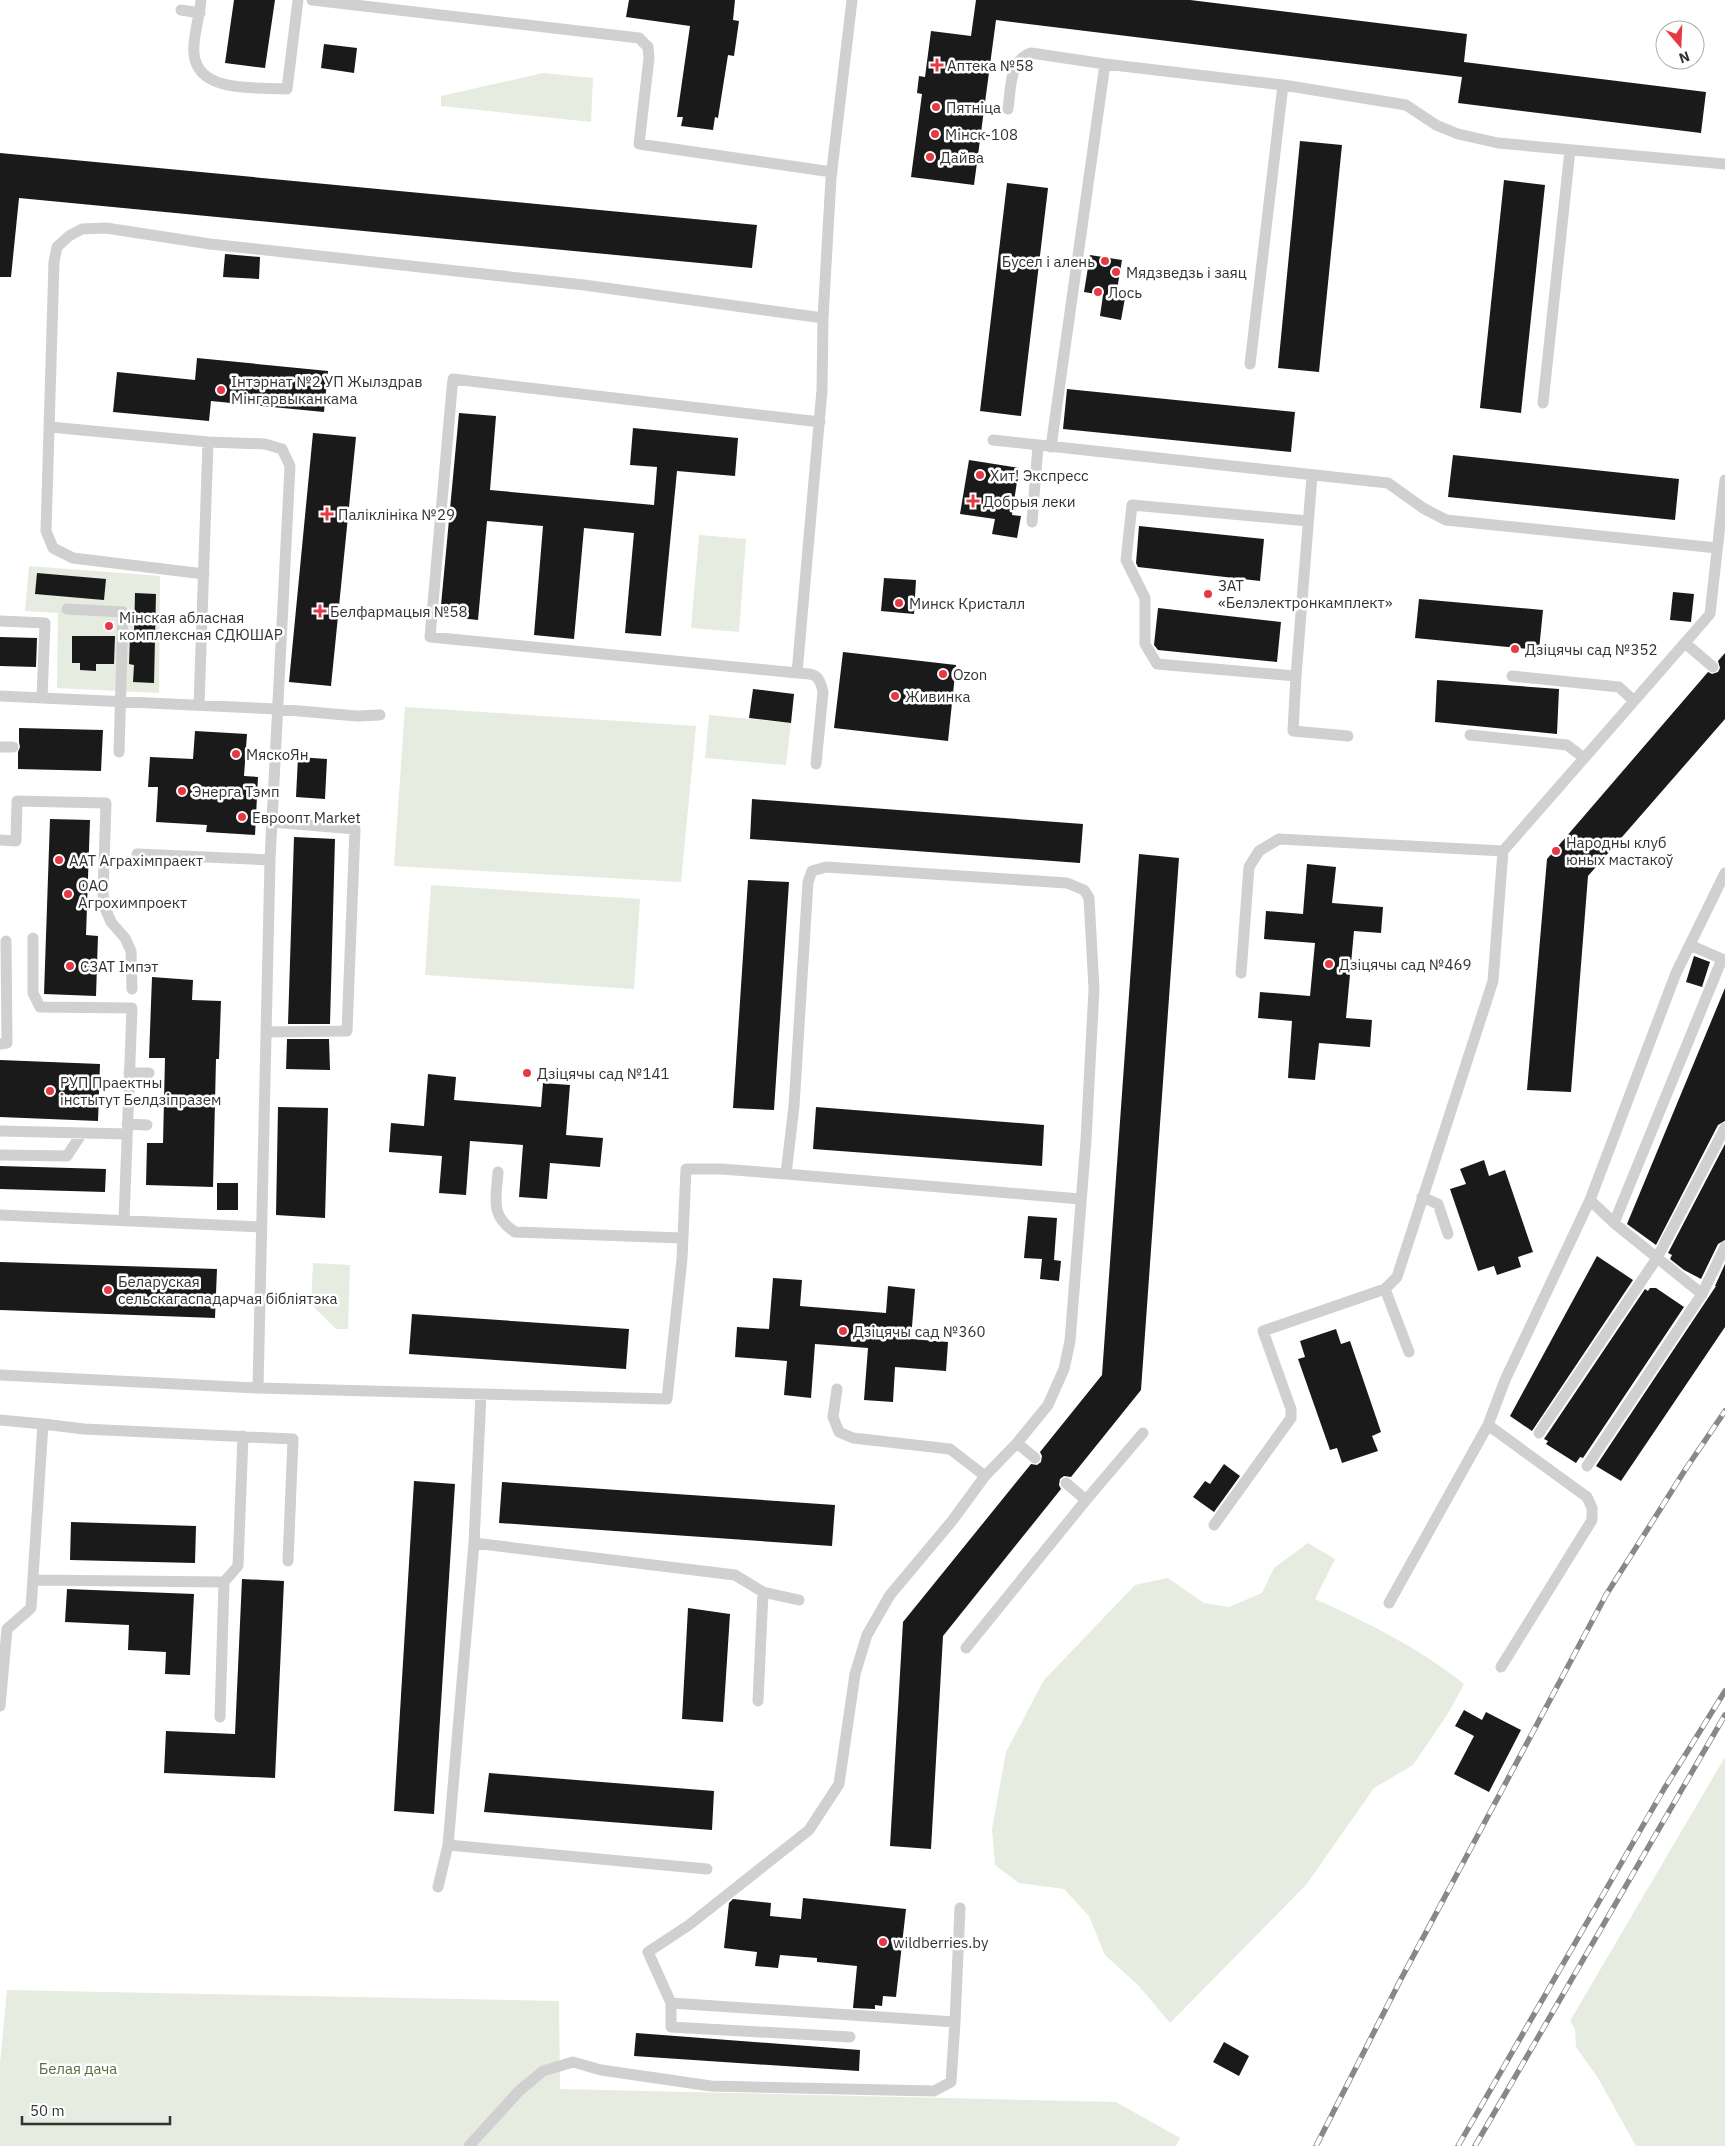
<svg xmlns="http://www.w3.org/2000/svg" width="1725" height="2146" font-family="'IBM Plex Sans',sans-serif">
<style>
.green{fill:#e6ecdf}
.building{fill:#1a1a1a}
.lines{fill:none;stroke-linecap:round;stroke-linejoin:round}
.lane{stroke:#d0d0d0;stroke-width:11}
.rail-casing{stroke:#888;stroke-width:5.5}
.rail{stroke:#fff;stroke-width:4;stroke-dasharray:11;stroke-linecap:butt}
.poi-dot{fill:#e63946;stroke:#fff;stroke-width:2}
.labels{text-anchor:middle;dominant-baseline:central;stroke-width:5;stroke-linejoin:round;paint-order:stroke}
.poi-label{font-size:15px;fill:#333;stroke:#fff;text-anchor:start}
.park-label{font-size:15px;fill:#56703f;stroke:#fff}
</style>
<rect width="100%" height="100%" fill="#fff"/>
<path class="green" d="M543,73L593,78L591,122L441,106V96Z
M699,535L746,539L739,632L691,628Z
M29,566L160,576L159,693L57,688L58,613L25,611Z
M405,707L696,726L681,882L394,866Z
M709,715L791,723L786,765L705,758Z
M431,885L640,899L634,989L425,975Z
M313,1263L350,1265L348,1329H336L311,1304Z
M1308,1543L1335,1559L1315,1599C1367,1622 1419,1648 1464,1684L1449,1712L1413,1765L1374,1788L1306,1885L1170,2023L1139,1986L1105,1955L1089,1916L1064,1889L1019,1883L995,1865L992,1829L1006,1752L1044,1680L1135,1585L1168,1578L1204,1603L1229,1607L1262,1593L1274,1568Z
M1725,1757V2146H1636L1598,2078L1576,2047L1575,2029L1570,2021Z
M7,1990L559,2001L560,2089L1116,2102L1180,2138L1176,2146H0V2063Z"/>
<path class="building" d="M234,0H275L265,68L225,63Z
M629,0H735L733,20L739,21L734,56L728,55L718,118L715,117L713,130L681,126L683,117H677L690,26L626,17Z
M976,0H1190L1467,34L1464,62L1706,92L1701,133L1458,103L1462,77L996,20L974,185L911,177L922,94L917,93L919,76L925,77L931,31L971,36Z
M324,44L357,48L354,73L321,68Z
M1300,141L1342,145L1319,372L1278,368Z
M0,153L757,225L752,268L19,198L11,277H0Z
M1504,180L1545,185L1521,413L1480,408Z
M1007,183L1048,188L1021,416L980,411Z
M225,254L260,257L259,279L223,277Z
M1090,255L1122,260L1116,296L1125,298L1121,320L1100,316L1103,295L1084,292Z
M197,358L328,371L324,412L211,401L209,421L113,412L117,372L195,380Z
M1067,389L1295,412L1291,452L1063,429Z
M459,413L496,416L490,490L654,505L657,467L630,465L633,428L738,438L735,476L677,471L661,636L625,633L634,533L584,528L574,639L534,635L543,526L487,521L478,620L440,616Z
M313,433L356,437L331,686L289,682Z
M1453,455L1679,479L1675,520L1448,497Z
M969,460L1019,468L1012,515L1021,516L1017,538L992,534L995,519L960,514Z
M1139,526L1264,539L1260,581L1138,567L1136,563Z
M37,573L106,579L104,600L35,594Z
M884,578L916,580L914,614L881,611Z
M1673,592L1694,594L1691,622L1670,620Z
M135,593L156,594L154,683L133,682L134,665L129,664L130,636H134Z
M1419,599L1543,610L1539,650L1415,638Z
M1158,608L1281,622L1277,662L1158,650L1154,645Z
M72,636H115L114,664H96V671L80,670V663H72Z
M0,637L37,638L36,667L0,666Z
M843,652L956,665L948,741L834,728Z
M1725,653V719L1588,876L1571,1092L1527,1090L1547,859L1708,672L1712,674L1718,672L1720,668L1718,661Z
M1437,680L1559,689L1557,734L1435,722Z
M753,689L794,694L791,723L749,718Z
M19,728L103,730L101,771L18,769V752L20,747L19,742Z
M195,731L247,734L244,776L258,777L255,835L206,832L207,825L156,822L158,787H148L150,757L193,759Z
M298,757L327,759L325,799L296,797Z
M752,799L1083,824L1080,863L750,839Z
M50,819L90,820L86,935L98,936L96,996L44,994Z
M294,837L335,839L330,1024H288Z
M1139,854L1179,858L1141,1390L1071,1477L1064,1476L1060,1479L1059,1485L1061,1489L943,1636L931,1849L890,1846L903,1622L1031,1464L1037,1465L1041,1462L1042,1456L1040,1452L1102,1375Z
M1307,864L1336,867L1332,903L1383,907L1381,933L1354,931L1346,1018L1372,1020L1370,1047L1319,1043L1315,1080L1288,1078L1292,1021L1258,1018L1260,992L1310,996L1315,943L1264,939L1266,911L1303,914Z
M748,880L789,882L774,1110L733,1108Z
M1694,956L1710,962L1702,987L1686,982Z
M152,977L193,980L192,1000L221,1001L219,1059H216L213,1187L146,1185L147,1143H163L165,1058H149Z
M1725,988V1121L1718,1125L1656,1245L1627,1224Z
M287,1039H329L330,1070L286,1069Z
M0,1060L100,1064L98,1121L0,1117Z
M428,1074L456,1077L454,1100L541,1107L543,1083L570,1085L566,1135L603,1138L600,1167L550,1163L547,1199L519,1197L523,1145L470,1141L466,1195L439,1193L442,1156L389,1152L391,1123L424,1126Z
M278,1107L328,1108L325,1218L276,1215Z
M816,1107L1044,1125L1042,1166L813,1149Z
M1725,1144V1240L1718,1244L1701,1279L1684,1270L1670,1259L1672,1255L1668,1253Z
M1484,1160L1489,1176L1505,1170L1533,1252L1518,1257L1521,1267L1497,1275L1494,1266L1478,1271L1450,1189L1466,1184L1460,1169Z
M0,1166L106,1169L105,1192L0,1189Z
M217,1183H238V1210H217Z
M1028,1216L1057,1218L1054,1260L1061,1261L1059,1281L1040,1279L1042,1259L1024,1258Z
M1597,1256L1633,1280L1532,1431L1510,1416Z
M0,1262L217,1269L215,1318L0,1310Z
M1725,1264V1327L1621,1481L1596,1466L1716,1286H1715Z
M773,1278L802,1280L800,1306L886,1313L888,1286L915,1289L911,1339L948,1342L946,1371L895,1367L893,1402L864,1400L868,1348L815,1344L811,1398L784,1395L787,1361L735,1357L737,1327L769,1329Z
M1650,1288H1656L1684,1307L1583,1458L1580,1457L1576,1463L1546,1444L1548,1441L1544,1439L1645,1289L1648,1291Z
M412,1314L629,1329L626,1369L409,1354Z
M1336,1329L1341,1344L1350,1341L1381,1432L1372,1436L1378,1451L1342,1463L1337,1448L1330,1450L1298,1359L1305,1357L1300,1341Z
M1224,1464L1240,1476L1214,1512L1193,1497L1205,1481L1210,1484Z
M414,1481L455,1484L434,1814L394,1811Z
M502,1482L835,1505L832,1546L499,1523Z
M71,1522L196,1526L195,1563L70,1560Z
M242,1579L284,1581L275,1778L164,1773L166,1731L235,1734Z
M67,1589L194,1594L190,1675L165,1674L166,1652L128,1650L129,1625L65,1622Z
M688,1608L730,1614L723,1722L682,1719Z
M1464,1710L1482,1720L1486,1712L1521,1730L1489,1792L1454,1774L1474,1736L1455,1726Z
M489,1773L714,1791L712,1830L484,1812Z
M803,1898L906,1909L896,1997L883,1996L882,2006L875,2005V2009L853,2008L857,1966L817,1962V1958L780,1955L778,1968L755,1966L757,1952L724,1948L729,1903L733,1899L771,1903L770,1916L801,1919Z
M636,2033L860,2050L859,2071L634,2056Z
M1224,2042L1249,2056L1239,2076L1213,2062Z"/>
<g class="lines">
<path class="lane" d="M201,0C200,16 192,39 194,54C198,94 257,87 287,89L298,0
M312,0L639,38L648,47L649,58L639,144L832,172
M181,10L200,13
M1008,109C1011,88 1009,61 1031,53L1105,64L1283,85L1406,105L1436,125L1458,134L1498,143L1725,164
M1250,364L1283,85
M1543,403L1570,150
M50,427L208,442L265,444L282,449L290,466L270,860L258,1388
M993,440L1388,483L1423,508L1446,520L1717,548
M1051,447L1105,64
M1308,521L1132,505L1126,560L1145,598V644L1157,664L1296,676L1312,476
M1032,522L1038,446
M204,574L73,558L53,548L46,531L54,262L57,247L69,236L82,229L106,228L210,244L584,285L823,318
M67,609L123,612L119,752
M0,621L45,623L42,698
M1685,643L1713,667
M797,673L430,637L452,388L453,379L820,422
M1296,676L1293,731L1348,736
M1512,676L1619,687L1634,701
M0,696L276,709L357,716L380,715
M199,705L208,442
M1470,735L1567,745L1584,758
M0,747H13
M816,764L823,692C819,673 814,674 797,673L822,390L823,318L831,178L852,0
M0,840L16,841L17,801L106,803L103,895L105,908L111,922L125,938L131,951L132,989
M137,854L270,860
M33,938V993L40,1007L132,1008L124,1220
M1690,945L1722,959L1614,1223L1702,1294
M1241,973L1249,867L1259,851L1279,839L1503,851
M266,1032L347,1031L355,829L272,822
M0,1044L7,1043L6,941
M129,1073H149
M127,1124L147,1125
M0,1131L127,1134
M0,1155L67,1156L82,1133
M498,1172C496,1199 490,1216 515,1232L682,1238
M1422,1197L1438,1204L1448,1234
M1590,1200L1614,1223
M0,1215L261,1227
M1385,1289L1409,1352
M0,1375L258,1388L667,1399L682,1259L686,1169H721L786,1174L1080,1199
M837,1389L833,1417L839,1432L853,1438L950,1449L985,1476
M0,1420L43,1424L31,1608L7,1629L0,1706
M43,1424L84,1429L293,1439L288,1561
M1488,1425L1587,1497L1592,1508V1520L1501,1667
M1539,1433L1657,1258L1725,1128
M1017,1443L1035,1458
M1587,1466L1702,1294L1725,1247
M1066,1483L1086,1500
M1214,1525L1291,1418V1409L1263,1331L1385,1289L1397,1277L1493,981L1503,851L1710,614L1725,480
M474,1543L735,1575L763,1592L799,1600
M33,1580L224,1582
M1389,1603L1488,1425L1505,1380L1590,1200L1676,973L1725,873
M966,1648L1086,1500L1143,1433
M758,1701L763,1592
M220,1717L224,1582L238,1566L243,1436
M448,1845L707,1869
M438,1887L448,1845L474,1543L481,1394
M671,2003V2027L850,2037
M955,2022L960,1908
M469,2146L519,2091L543,2071L573,2062L601,2070L711,2086L934,2091L951,2082L955,2022L671,2003L648,1952L689,1925L809,1830L839,1784L855,1674L867,1635L890,1595L952,1521L985,1476L1017,1443L1048,1405L1064,1369L1070,1341L1086,1140L1094,989L1089,898L1084,890L1067,883L826,867L812,871L808,882L794,1106L786,1174"/>
<g class="rail-casing">
<path id="rail" d="M1316,2146L1401,1979L1606,1595L1685,1470L1725,1411
M1458,2146L1664,1789L1725,1691
M1475,2146L1725,1715"/>
</g>
<use href="#rail" class="rail"/>
</g>
<g class="poi-dot">
<path d="M934.5 57.5h5v5h5v5h-5v5h-5v-5h-5v-5h5z"/>
<circle cx="936" cy="107" r="5"/>
<circle cx="935" cy="134" r="5"/>
<circle cx="930" cy="157" r="5"/>
<circle cx="1105" cy="261" r="5"/>
<circle cx="1116" cy="272" r="5"/>
<circle cx="1098" cy="292" r="5"/>
<circle cx="221" cy="390" r="5"/>
<circle cx="980" cy="475" r="5"/>
<path d="M970.5 493.5h5v5h5v5h-5v5h-5v-5h-5v-5h5z"/>
<path d="M324.5 506.5h5v5h5v5h-5v5h-5v-5h-5v-5h5z"/>
<circle cx="1208" cy="594" r="5"/>
<circle cx="899" cy="603" r="5"/>
<path d="M317.5 603.5h5v5h5v5h-5v5h-5v-5h-5v-5h5z"/>
<circle cx="109" cy="626" r="5"/>
<circle cx="1515" cy="649" r="5"/>
<circle cx="943" cy="674" r="5"/>
<circle cx="895" cy="696" r="5"/>
<circle cx="236" cy="754" r="5"/>
<circle cx="182" cy="791" r="5"/>
<circle cx="242" cy="817" r="5"/>
<circle cx="1556" cy="851" r="5"/>
<circle cx="59" cy="860" r="5"/>
<circle cx="68" cy="894" r="5"/>
<circle cx="1329" cy="964" r="5"/>
<circle cx="70" cy="966" r="5"/>
<circle cx="527" cy="1073" r="5"/>
<circle cx="50" cy="1091" r="5"/>
<circle cx="108" cy="1290" r="5"/>
<circle cx="843" cy="1331" r="5"/>
<circle cx="883" cy="1942" r="5"/>
</g>
<g class="labels">
<g class="poi-label">
<text x="947" y="65">Аптека №58</text>
<text x="946" y="107">Пятніца</text>
<text x="945" y="134">Мінск-108</text>
<text x="940" y="157">Дайва</text>
<text x="1095" y="261" text-anchor="end">Бусел і алень</text>
<text x="1126" y="272">Мядзведзь і заяц</text>
<text x="1108" y="292">Лось</text>
<text x="231" y="381">Інтэрнат №2 УП Жылздрав<tspan x="231" dy="17">Мінгарвыканкама</tspan></text>
<text x="990" y="475">Хит! Экспресс</text>
<text x="983" y="501">Добрыя леки</text>
<text x="338" y="514">Паліклініка №29</text>
<text x="1218" y="585">ЗАТ<tspan x="1218" dy="17">«Белэлектронкамплект»</tspan></text>
<text x="909" y="603">Минск Кристалл</text>
<text x="330" y="611">Белфармацыя №58</text>
<text x="119" y="617">Мінская абласная<tspan x="119" dy="17">комплексная СДЮШАР</tspan></text>
<text x="1525" y="649">Дзіцячы сад №352</text>
<text x="953" y="674">Ozon</text>
<text x="905" y="696">Живинка</text>
<text x="246" y="754">МяскоЯн</text>
<text x="192" y="791">Энерга Тэмп</text>
<text x="252" y="817">Евроопт Market</text>
<text x="1566" y="842">Народны клуб<tspan x="1566" dy="17">юных мастакоў</tspan></text>
<text x="69" y="860">ААТ Аграхімпраект</text>
<text x="78" y="885">ОАО<tspan x="78" dy="17">Агрохимпроект</tspan></text>
<text x="1339" y="964">Дзіцячы сад №469</text>
<text x="80" y="966">СЗАТ Імпэт</text>
<text x="537" y="1073">Дзіцячы сад №141</text>
<text x="60" y="1082">РУП Праектны<tspan x="60" dy="17">інстытут Белдзіпразем</tspan></text>
<text x="118" y="1281">Беларуская<tspan x="118" dy="17">сельскагаспадарчая бібліятэка</tspan></text>
<text x="853" y="1331">Дзіцячы сад №360</text>
<text x="893" y="1942">wildberries.by</text>
</g>
<g class="park-label">
<text x="78" y="2068">Белая дача</text>
</g>
</g>
<g transform="translate(1680 45) rotate(161)"><circle r="24" fill="#ffffff" stroke="#adadad"/>
<path d="M0-4L9 19L0 12L-9 19Z" fill="#e63946"/>
<text y="-8" font-size="14" font-weight="bold" text-anchor="middle" fill="#333333">N</text>
</g>
<path d="M22 2116v8h148v-8" fill="none" stroke="#333333" stroke-width="2.5"/>
<text x="30" y="2116" font-size="15" fill="#333333" stroke="#ffffff" stroke-width="4" paint-order="stroke">50 m</text>
</svg>
